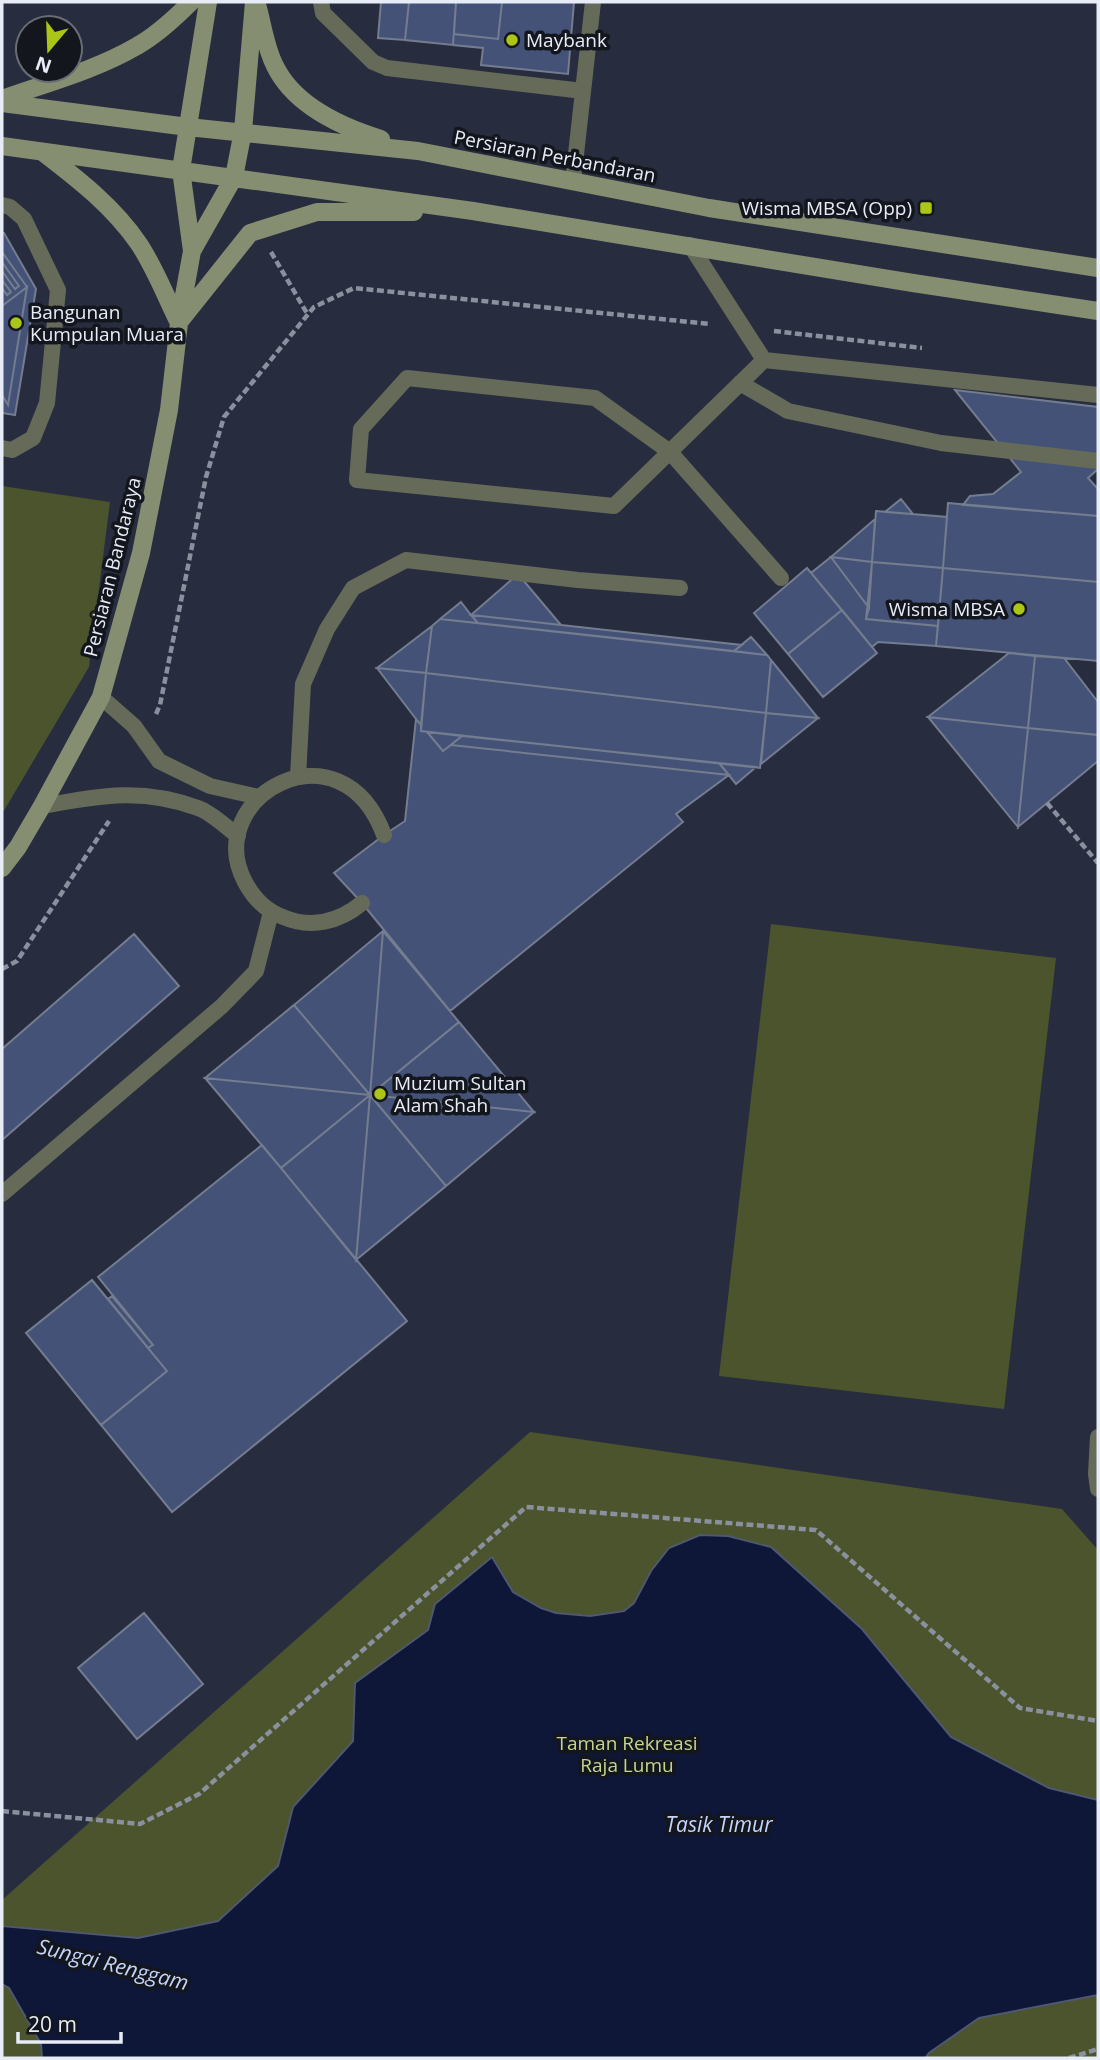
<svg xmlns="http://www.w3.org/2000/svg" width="1100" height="2060" font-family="'Open Sans',sans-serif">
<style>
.green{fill:#4b542c}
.water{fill:#0e1737;stroke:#4f5771;stroke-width:2}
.building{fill:#455277;stroke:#747c8f;stroke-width:2}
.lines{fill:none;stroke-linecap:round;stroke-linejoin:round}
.path{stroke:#8a909e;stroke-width:4.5;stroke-dasharray:7 3.5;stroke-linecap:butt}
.lane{stroke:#666b59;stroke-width:16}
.secondary{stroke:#868e71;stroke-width:18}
.poi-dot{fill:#abc616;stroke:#13161d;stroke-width:2.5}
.labels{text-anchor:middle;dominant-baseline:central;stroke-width:7;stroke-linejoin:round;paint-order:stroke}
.poi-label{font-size:19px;fill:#e7ecf7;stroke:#13161d;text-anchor:start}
.street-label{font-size:19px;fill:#e7ecf7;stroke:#13161d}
.park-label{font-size:19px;fill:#c4d590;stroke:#13161d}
.water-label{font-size:21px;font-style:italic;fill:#c5d4fa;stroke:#13161d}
</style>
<rect width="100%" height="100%" fill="#272d3e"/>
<path class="green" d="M2,486L110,502L89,667L2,814Z
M771,924L1056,958L1004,1409L719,1376Z
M530,1432L1062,1509L1098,1550V2058H2V1900Z"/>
<path class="water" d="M700,1535L728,1536L771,1547L862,1629L951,1737L1049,1788L1098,1800V1995L979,2018L929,2053L925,2058H42L41,2044L9,1988L2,1984V1926L138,1938L218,1921L278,1866L293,1807L353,1741L355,1683L428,1630L435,1604L492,1557L513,1592L541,1608L556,1613L590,1616L624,1611L634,1603L651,1571L669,1548Z"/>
<path class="building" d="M381,2H409L405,40L378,38Z
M409,2H456L453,45L405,40Z
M449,2H574L568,74L481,65L483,48L453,45L456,2Z
M449,2H502L498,39L454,34L456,2Z
M2,233H4L36,289L15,415L2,413Z
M2,233H4L36,289L15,415L2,413Z
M2,252L27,287L2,306V288L7,295L11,292L2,280V271L15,289L19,286L2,262Z
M27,287L8,405L2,395V306Z
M955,390L1098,407V469L1088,478L1098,489V516L963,505L970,496L993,494L1021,472Z
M901,499L913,514L885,512Z
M948,503L1098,516V582L943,568Z
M876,511L947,517L943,568L872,562Z
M875,519L872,562L831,557Z
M831,557L872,562L869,608Z
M831,557L869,608L866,619L938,626L936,646L878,642L872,647L811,573Z
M872,562L943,568L938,626L866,619Z
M807,568L842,610L788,654L754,613Z
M943,568L1098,582V661L936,646Z
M518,574L561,625L471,615Z
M461,602L471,615L478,623L440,619Z
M842,610L877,653L823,697L788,654Z
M471,615L561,625L742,645L734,651L478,623Z
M440,619L767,655L771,660L766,713L426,673L432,626Z
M432,626L426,673L377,668Z
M751,637L767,655L734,651Z
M1009,653L1035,656L1028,728L928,717Z
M1035,656L1064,658L1098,702V735L1028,728Z
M771,660L818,718L766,713Z
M377,668L426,673L421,725L416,719Z
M426,673L766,713L760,768L421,731Z
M766,713L818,718L761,764Z
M928,717L1028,728L1018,827Z
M416,719L421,725V731L427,732L443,751L451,745L729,775L676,814L683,822L450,1011L362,903L334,873L384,835L405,821Z
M1028,728L1098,735V761L1018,827Z
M427,732L462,736L443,751Z
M462,736L719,763L729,775L451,745Z
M719,763L756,767L736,784Z
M383,931L459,1022L370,1095Z
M383,931L370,1095L294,1005Z
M134,934L179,986L2,1140V1049Z
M294,1005L370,1095L205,1078Z
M459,1022L534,1112L370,1095Z
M205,1078L370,1095L281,1168Z
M370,1095L534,1112L446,1186Z
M370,1095L446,1186L356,1260Z
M370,1095L356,1260L281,1168Z
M262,1145L407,1321L172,1512L101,1425L167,1371L148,1348L153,1345L98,1277Z
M92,1280L167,1371L101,1425L26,1333Z
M112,1296L153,1345L148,1348L108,1299Z
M144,1613L203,1684L137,1739L78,1668Z"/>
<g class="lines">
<path class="path" d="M271,252L308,315
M774,331L922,348
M156,714L160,705L206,477L224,417L314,307L354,288L710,324
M1047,803L1098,863
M2,969L17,961L109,821
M2,1811L140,1824L199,1794L526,1507L816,1530L1020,1708L1098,1721
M1069,2058L1098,2049"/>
<path class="lane" d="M321,2L323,13L373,62L387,68L583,91
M573,181L593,2
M2,205L10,207L24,219L58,290L47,403L33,438L12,450L2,448
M690,245L764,360L1098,395
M764,360L614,506L357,480L361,429L407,378L595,398L670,452L781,578
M740,383L788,411L941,443L1098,461
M101,697L134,726L159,761L210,786L259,797
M298,777L303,684L327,629L353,588L406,560L578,580L680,588
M42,806C99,796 141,787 198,808C212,813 226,827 238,836
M362,903C339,922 311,929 283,917C266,911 253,897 245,882C200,797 341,718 384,835
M2,1194L222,1006L256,971L271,912
M1098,1437L1096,1474L1098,1489"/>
<path class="secondary" d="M258,8C263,27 266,49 275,66C294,105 342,127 381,139
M2,99C47,83 96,70 137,46C157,35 175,18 191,2
M2,103L188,127L418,151L709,208L1098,268
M2,146L473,211L913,283L1098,311
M44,153C79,180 114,207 139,244C155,268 166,297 179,323
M192,251L234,177L243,131L254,2
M180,321L250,233L317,212H414
M2,868L18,847L42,806L101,697L141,553L169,410L179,323L192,251L181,170L208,2"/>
</g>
<g class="poi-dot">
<circle cx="512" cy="40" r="7"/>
<rect x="919" y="201" width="14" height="14" rx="3.5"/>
<circle cx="16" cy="323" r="7"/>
<circle cx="1019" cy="609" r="7"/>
<circle cx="380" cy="1094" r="7"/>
</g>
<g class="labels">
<g class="poi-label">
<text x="526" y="40">Maybank</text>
<text x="912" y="208" text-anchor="end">Wisma MBSA (Opp)</text>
<text x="30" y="312">Bangunan<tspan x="30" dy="22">Kumpulan Muara</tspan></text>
<text x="1005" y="609" text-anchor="end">Wisma MBSA</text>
<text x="394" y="1083">Muzium Sultan<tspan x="394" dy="22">Alam Shah</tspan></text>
</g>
<g class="street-label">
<text transform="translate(555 156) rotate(11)">Persiaran Perbandaran</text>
<text transform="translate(112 567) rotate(-76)">Persiaran Bandaraya</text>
</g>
<g class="park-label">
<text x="627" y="1743">Taman Rekreasi<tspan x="627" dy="22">Raja Lumu</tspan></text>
</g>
<g class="water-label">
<text x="719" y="1824">Tasik Timur</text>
<text transform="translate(113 1964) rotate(14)">Sungai Renggam</text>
</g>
</g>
<rect width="1100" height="2060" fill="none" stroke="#e7ecf7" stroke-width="7"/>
<g transform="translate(49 49) rotate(199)"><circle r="33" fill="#13161d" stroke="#686c74" stroke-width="2"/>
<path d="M0-5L12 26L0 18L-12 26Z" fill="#abc616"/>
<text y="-10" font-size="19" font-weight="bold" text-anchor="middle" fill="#e7ecf7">N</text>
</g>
<path d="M18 2032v10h103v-10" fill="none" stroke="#e7ecf7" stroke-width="3.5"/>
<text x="28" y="2032" font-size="21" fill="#e7ecf7" stroke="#13161d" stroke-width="5" paint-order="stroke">20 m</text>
</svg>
